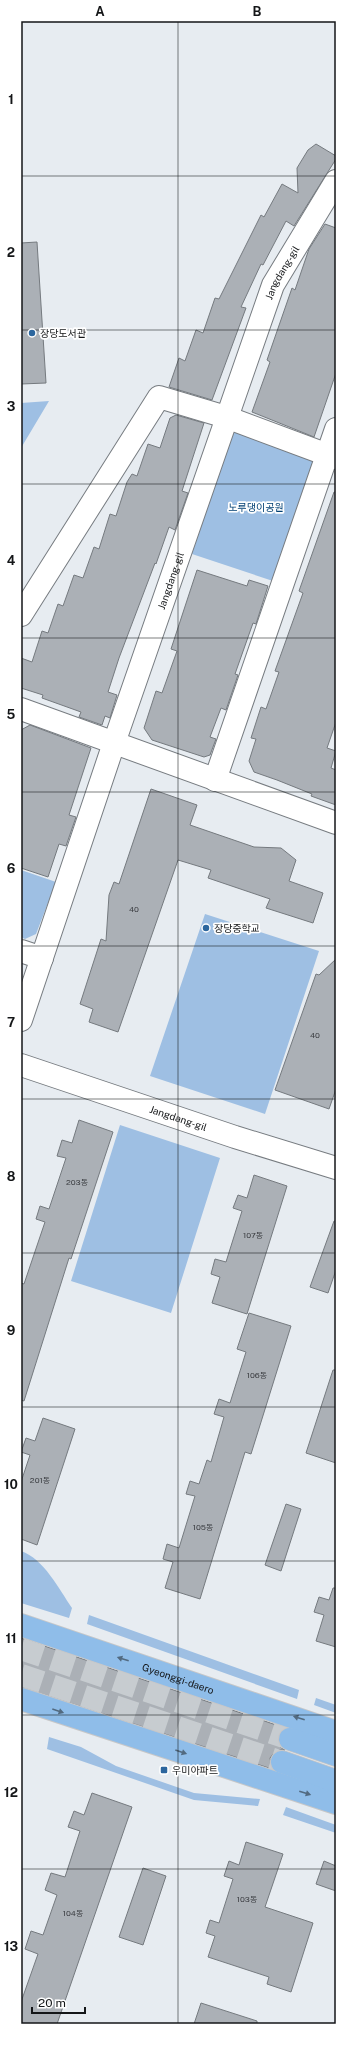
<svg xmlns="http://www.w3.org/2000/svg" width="357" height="2045" font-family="'Public Sans','Noto Sans KR',sans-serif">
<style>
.green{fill:#9ebfe3}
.building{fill:#abb0b6;stroke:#757a7f}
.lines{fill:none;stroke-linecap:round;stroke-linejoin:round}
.major-tunnel{stroke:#c7ccd0;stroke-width:22;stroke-dasharray:22 11;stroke-linecap:butt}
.minor-casing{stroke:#777c81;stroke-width:24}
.major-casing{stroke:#c7c7c8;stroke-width:24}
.minor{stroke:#fff;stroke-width:22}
.major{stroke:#8fbde9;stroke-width:22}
.oneway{fill:#526a80}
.grid{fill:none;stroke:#141618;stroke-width:1;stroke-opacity:0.55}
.poi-dot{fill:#2c669e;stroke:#fff;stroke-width:1.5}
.labels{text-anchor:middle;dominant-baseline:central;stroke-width:3.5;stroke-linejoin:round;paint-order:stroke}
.number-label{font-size:8px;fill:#3a3c40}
.street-label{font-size:10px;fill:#141618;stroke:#fff}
.poi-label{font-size:10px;fill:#141618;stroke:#fff;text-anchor:start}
.park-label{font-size:10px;fill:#003f73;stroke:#fff}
.neatline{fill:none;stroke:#141618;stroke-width:1.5}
.grid-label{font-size:13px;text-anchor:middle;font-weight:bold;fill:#141618}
</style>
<rect width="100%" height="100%" fill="#e7ecf1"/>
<path class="green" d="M49,401L21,448V403Z
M233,430L320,460L279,583L192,554Z
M21,870L56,882L36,934L25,939L21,937Z
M205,914L319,951L265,1114L150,1076Z
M120,1125L220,1158L171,1313L71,1281Z
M21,1551C44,1559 59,1589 72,1608L69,1618L21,1603Z
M89,1615L299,1690L297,1699L87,1624Z
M316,1698L336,1705V1713L314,1705Z
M49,1737L81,1747L116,1766L194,1793L260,1799L258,1806L194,1800L47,1749Z
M286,1807L336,1825V1833L283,1815Z"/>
<path class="building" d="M316,144L336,156V159L294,226L286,221L263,265L261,264L241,307L246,308L212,400L169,387L179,358L185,361L196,330L203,333L215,298L219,299L261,215L264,217L282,184L298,193L297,168L308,150Z
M325,224L336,228V373L314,437L252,412L270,362L267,360L292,288L295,290L309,249Z
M37,242L46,383L21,384V243Z
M176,415L204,423L182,491L188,493L175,530L169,527L156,564L155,563L119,658L108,692L117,695L110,718L105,716L102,725L79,717L81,712L42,698L43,695L21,688V658L32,662L42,631L48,633L58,604L63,606L74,575L83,578L94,547L99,549L110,514L116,516L127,482L132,474L137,476L148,444L160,448L170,418Z
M334,492H336V722L327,748L336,751L331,768L336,770V805L311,796L312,794L277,780L254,772L249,761L256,739L251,738L261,707L266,709L279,672L275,671L303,593L299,591Z
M197,570L247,586L249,580L268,586L256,624L253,623L235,674L238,675L226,710L221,708L210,737L216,739L210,755L204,757L152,740L144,728L156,691L162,693L177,651L171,649Z
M30,725L91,748L69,815L76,817L66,846L59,844L48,877L21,868V730Z
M151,789L197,805L190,825L254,847L281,848L296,860L289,881L323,893L313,923L266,908L270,899L208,878L211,870L178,860L118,1032L89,1022L93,1009L80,1004L101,939L106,941L109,895L114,882L119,884Z
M336,959V1089L329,1109L275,1090L316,974L319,975Z
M79,1120L113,1132L71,1259L69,1258L24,1401L21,1400V1283L24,1284L45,1222L36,1219L40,1206L49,1209L66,1158L57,1156L62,1140L72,1143Z
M254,1175L287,1186L247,1314L212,1303L220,1277L211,1274L215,1259L226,1262L242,1211L233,1208L238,1195L247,1198Z
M334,1221H336V1270L328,1293L310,1287Z
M249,1313L291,1326L251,1454L245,1452L200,1599L165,1588L173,1562L163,1559L167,1544L179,1548L195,1496L186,1494L190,1481L199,1484L207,1460L211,1462L224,1417L214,1414L219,1399L230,1403L246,1352L237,1349Z
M333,1370H336V1463L306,1453Z
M43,1418L75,1429L37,1545L21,1539V1482L30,1455L21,1452L26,1438L35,1441Z
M286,1504L301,1509L281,1571L265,1565Z
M333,1588H336V1647L316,1641L324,1615L314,1612L319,1597L329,1600Z
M21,1638L285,1728L278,1735V1741L280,1747L285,1750H279L274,1753L270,1758L272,1769L21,1687Z
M92,1793L132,1807L57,2024H21V2002L38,1954L25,1949L31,1931L43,1935L57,1895L45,1890L51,1873L65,1877L80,1831L68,1827L74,1811L84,1815Z
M246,1842L283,1854L265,1907L313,1923L291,1992L267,1984L269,1977L208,1957L215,1936L206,1933L210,1920L219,1923L233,1879L224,1876L229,1861L239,1865Z
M324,1861L336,1866V1891L316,1884Z
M143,1868L166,1876L143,1945L119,1937Z
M201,2003L257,2021V2024H194Z"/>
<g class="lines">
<path class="major-tunnel" d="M21,1649L290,1739
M21,1675L282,1762"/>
<g class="minor-casing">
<g id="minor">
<path d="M21,615L159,397L226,417L336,458"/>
<path d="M21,709L336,823"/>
<path d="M215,780L336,429"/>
<path d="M21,951L42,958"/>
<path id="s1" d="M21,1020L114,743L273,285L336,181"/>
<path id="s2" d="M21,1065L235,1137L336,1168"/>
</g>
</g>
<g class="major-casing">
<g id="major">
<path id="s3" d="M21,1625L336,1732"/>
<path d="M21,1699L336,1803"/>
<path d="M290,1739L336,1755"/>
<path d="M282,1762L336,1781"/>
</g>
</g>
<use href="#minor" class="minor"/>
<use href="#major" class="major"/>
</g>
<defs><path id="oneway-solid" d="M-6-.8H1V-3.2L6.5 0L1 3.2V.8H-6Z"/></defs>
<g class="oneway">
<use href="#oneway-solid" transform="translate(123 1659) rotate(-162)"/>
<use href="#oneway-solid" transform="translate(58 1711) rotate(19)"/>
<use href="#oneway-solid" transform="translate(299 1718) rotate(-162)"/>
<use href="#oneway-solid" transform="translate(181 1752) rotate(19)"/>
<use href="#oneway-solid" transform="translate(305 1793) rotate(17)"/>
</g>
<path class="grid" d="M178,21V2024M21,176H336M21,330H336M21,484H336M21,638H336M21,792H336M21,946H336M21,1099H336M21,1253H336M21,1407H336M21,1561H336M21,1715H336M21,1869H336"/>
<g class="poi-dot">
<circle cx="32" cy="333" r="4"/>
<circle cx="206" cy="928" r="4"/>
<rect x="160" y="1766" width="8" height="8" rx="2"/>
</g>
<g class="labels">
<g class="number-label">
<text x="134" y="909">40</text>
<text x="315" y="1035">40</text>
<text x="77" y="1182">203동</text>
<text x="253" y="1235">107동</text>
<text x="257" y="1375">106동</text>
<text x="40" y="1480">201동</text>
<text x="203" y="1527">105동</text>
<text x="247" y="1899">103동</text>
<text x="73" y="1913">104동</text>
</g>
<g class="street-label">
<text stroke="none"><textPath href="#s1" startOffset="792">Jangdang-gil</textPath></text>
<text stroke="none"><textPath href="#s1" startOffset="464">Jangdang-gil</textPath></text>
<text stroke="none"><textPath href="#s2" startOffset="166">Jangdang-gil</textPath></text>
<text stroke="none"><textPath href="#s3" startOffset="166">Gyeonggi-daero</textPath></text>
</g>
<g class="poi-label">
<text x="40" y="333">장당도서관</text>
<text x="214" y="928">장당중학교</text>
<text x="172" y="1770">우미아파트</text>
</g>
<g class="park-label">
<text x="256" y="507">노루댕이공원</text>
</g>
</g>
<rect width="357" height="2045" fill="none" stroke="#ffffff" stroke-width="44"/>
<path d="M32 2007v6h53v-6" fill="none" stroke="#141618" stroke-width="2"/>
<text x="38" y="2007" font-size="12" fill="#141618" stroke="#ffffff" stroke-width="3" paint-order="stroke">20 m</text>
<rect x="22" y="22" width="313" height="2001" class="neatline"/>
<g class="grid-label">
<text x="100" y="16">A</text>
<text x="257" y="16">B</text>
<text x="11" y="104">1</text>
<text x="11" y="257">2</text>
<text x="11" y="411">3</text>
<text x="11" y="565">4</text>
<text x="11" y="719">5</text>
<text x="11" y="873">6</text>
<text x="11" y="1027">7</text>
<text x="11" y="1181">8</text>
<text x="11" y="1335">9</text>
<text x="11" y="1489">10</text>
<text x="11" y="1643">11</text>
<text x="11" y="1797">12</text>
<text x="11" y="1951">13</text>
</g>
</svg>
